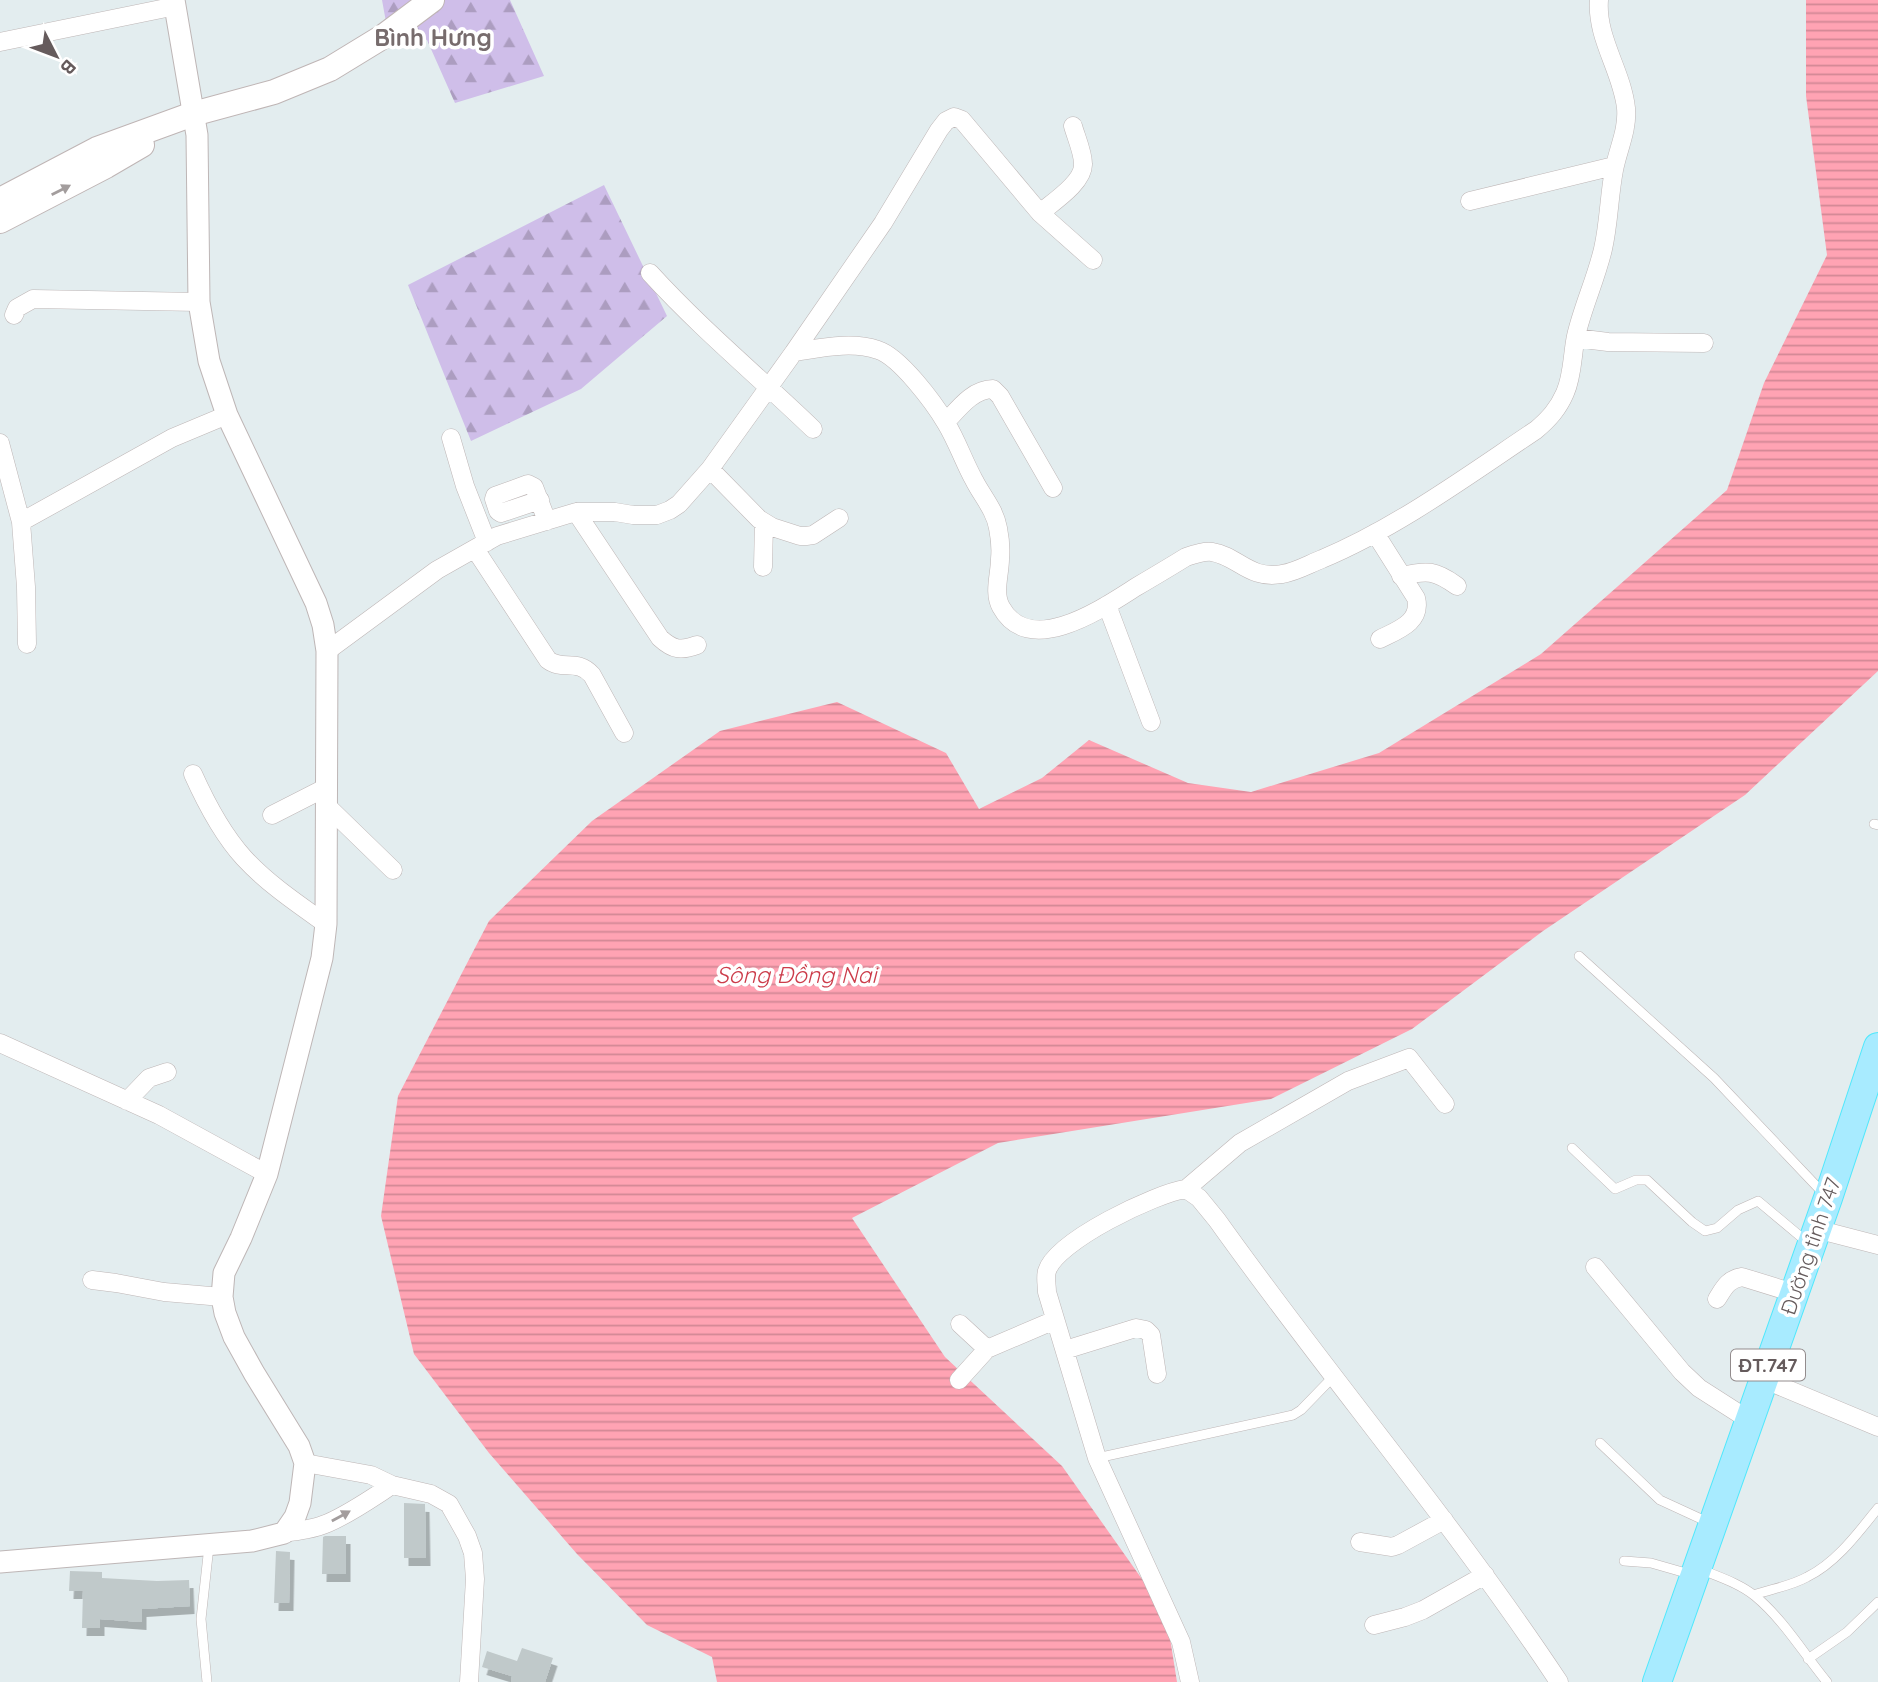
<svg xmlns="http://www.w3.org/2000/svg" width="1878" height="1682" font-family="Quicksand,sans-serif">
<style>
.forest{fill:url(#forest-firs)}
.water{fill:url(#water-rules)}
.building{fill:#c0c9ca;filter:url(#shadow)}
.lines{fill:none;stroke-linecap:round;stroke-linejoin:round}
.service-casing{stroke:#beb6b6;stroke-width:10}
.minor-casing{stroke:#beb6b6;stroke-width:19}
.tertiary-casing{stroke:#beb6b6;stroke-width:23}
.secondary-casing{stroke:#bfb5b5;stroke-width:26}
.primary-casing{stroke:#50e8fc;stroke-width:30}
.service{stroke:#fff;stroke-width:9}
.minor{stroke:#fff;stroke-width:18}
.tertiary{stroke:#fff;stroke-width:21}
.secondary{stroke:#fff;stroke-width:24}
.primary{stroke:#a8ebff;stroke-width:28}
.oneway{fill:#a39d9d}
.labels{text-anchor:middle;dominant-baseline:central;stroke-width:7;stroke-linejoin:round;paint-order:stroke}
.shield{fill:#fff;stroke:#938c8d;stroke-width:2}
.shield-label{font-size:19px;font-weight:bold;fill:#655b5c}
.street-label{font-size:21px;fill:#655b5c;stroke:#fff}
.water-label{font-size:23px;font-style:italic;fill:#cc3c4a;stroke:#fff}
.quarter-label{font-size:24px;font-weight:bold;fill:#776c6d;stroke:#fff}
</style>
<defs>
<pattern id="forest-firs" width="22" height="20" patternUnits="userSpaceOnUse" patternTransform="scale(1.75)"><rect width="22" height="20" fill="#cfbee9"/><path d="M5 1l3.5 6h-7zM16 11l3.5 6h-7z" fill="#ac9dc0"/></pattern>
<pattern id="water-rules" width="6" height="5" patternUnits="userSpaceOnUse" patternTransform="scale(1.75)"><rect width="6" height="5" fill="#ffa3b3"/><path d="M0 2.5h6" fill="none" stroke="#d28895"/></pattern>
<filter id="shadow"><feDropShadow dx="4.5" dy="8" stdDeviation="0" flood-color="#0004"/></filter>
</defs>
<rect width="100%" height="100%" fill="#e3edef"/>
<path class="forest" d="M382,0H510L544,76L455,103L427,40L386,22Z
M604,185L667,316L581,389L471,441L408,285Z"/>
<path class="water" d="M1806,0H1878V671L1745,795L1543,931L1412,1029L1271,1099L998,1143L852,1218L945,1357L1062,1466L1166,1613L1177,1682H717L712,1657L647,1625L577,1554L489,1453L414,1354L381,1216L398,1096L489,921L592,821L720,731L837,702L946,753L979,809L1042,778L1089,740L1188,783L1251,792L1379,753L1541,654L1727,490L1764,383L1827,255L1806,96Z"/>
<path class="building" d="M404,1503L425,1504L426,1558H404Z
M325,1536H346V1574H322L323,1537Z
M276,1551L290,1552L289,1603H274Z
M70,1571L102,1572V1578L157,1581L189,1580L190,1606L142,1609V1622L100,1619V1628H82L83,1591H69Z
M522,1648L553,1658L545,1682H511L512,1676L482,1667L487,1651L517,1661Z"/>
<g class="lines">
<g class="service-casing">
<path id="service" d="M1874,824L1878,825
M1579,956L1714,1078L1824,1194
M1572,1148L1615,1189L1636,1180H1647L1692,1222L1705,1231L1717,1228L1738,1210L1758,1201L1807,1242
M1600,1443L1660,1500L1710,1523
M1097,1458L1293,1415L1301,1410L1333,1377
M1624,1561L1651,1563L1693,1575
M1700,1569C1719,1577 1739,1583 1755,1596C1783,1619 1804,1654 1827,1682
M1754,1595C1771,1589 1791,1586 1807,1577C1836,1563 1858,1533 1878,1508
M1808,1659L1847,1632L1878,1602
M207,1682L201,1619L209,1546"/>
</g>
<g class="minor-casing">
<path id="minor" d="M0,42L176,6
M1470,201L1614,166
M1040,213C1053,202 1084,182 1083,164C1083,152 1076,137 1073,126
M650,273C701,329 759,377 813,429
M14,315L17,308L33,299L199,302
M1576,338L1608,342L1704,343
M794,352L883,223L939,130L946,121L954,117L962,120L1040,213L1093,260
M946,422C959,408 973,389 993,389L1000,396L1053,488
M451,438L465,486L487,542
M0,443L21,522L26,587L27,644
M710,469L759,519L772,527L800,536H806L813,535L839,518
M540,500L501,513L498,511L494,499L495,496L528,484L534,487L547,521
M576,512L660,638C673,650 681,651 697,645
M21,522L172,438L227,415
M1375,533L1416,598C1422,622 1398,630 1380,639
M475,549L548,660C562,671 577,658 592,675L624,733
M763,567L764,523
M1401,576C1427,570 1435,570 1457,586
M1107,605L1151,722
M327,651L437,570L497,536L576,512H615L633,515H657L670,510L679,504L710,469L794,352C821,348 852,341 878,350C900,357 934,403 946,423C957,441 964,462 974,480C982,496 995,510 998,528C1000,538 1001,549 1000,559C1000,574 993,593 1001,607C1029,659 1103,608 1136,587C1153,577 1170,567 1186,557C1195,554 1204,551 1212,552C1238,556 1249,580 1282,574C1296,572 1309,564 1322,559C1398,527 1467,476 1536,430C1549,419 1558,409 1565,393C1573,375 1572,355 1576,336C1583,306 1596,279 1603,249C1609,223 1609,196 1614,170C1618,149 1628,130 1626,108C1622,71 1596,38 1599,0
M193,774C206,803 223,835 244,858C268,884 298,904 326,924
M326,805L393,870
M272,815L325,788
M0,1043L159,1115L267,1174
M127,1101L149,1078L167,1072
M1186,1189L1240,1143L1348,1081L1409,1058L1445,1104
M1816,1229L1878,1245
M1595,1267L1682,1372L1699,1388L1749,1420
M92,1280L116,1283L164,1292L222,1297
M1717,1299C1724,1288 1728,1279 1742,1277L1794,1293
M960,1324L987,1349
M1065,1350L1136,1328L1146,1330L1151,1335L1157,1374
M1763,1379L1878,1427
M959,1380L987,1349L1055,1320
M305,1463L371,1475L392,1485L431,1494L449,1504L467,1536L473,1553L475,1579L469,1682
M284,1533C299,1531 314,1529 328,1523C351,1513 372,1498 392,1485
M1360,1542L1392,1547L1398,1545L1444,1520
M1374,1625L1405,1617L1423,1610L1485,1575
M1190,1682L1181,1642L1097,1458L1047,1292C1047,1286 1045,1277 1047,1271C1056,1241 1156,1193 1186,1189L1199,1198L1217,1220C1328,1376 1453,1522 1559,1682"/>
</g>
<g class="tertiary-casing">
<path id="tertiary" d="M0,1562L252,1541L284,1533L295,1517L300,1503L305,1463L299,1446L254,1373L234,1337L225,1313L222,1297L224,1273L241,1238L267,1174L322,958L326,924L327,651L323,625L316,603L227,415L209,361L199,302L197,135L174,0"/>
</g>
<g class="secondary-casing">
<path id="secondary" d="M0,200L97,149L193,114L274,92L330,69L384,36L432,0
M0,221L106,166L142,145"/>
</g>
<g class="primary-casing">
<path id="primary" d="M1657,1682L1828,1198L1878,1047"/>
</g>
<use href="#service" class="service"/>
<use href="#minor" class="minor"/>
<use href="#tertiary" class="tertiary"/>
<use href="#secondary" class="secondary"/>
<use href="#primary" class="primary"/>
</g>
<defs><path id="oneway-solid" d="M-6-.8H1V-3.2L6.5 0L1 3.2V.8H-6Z" transform="scale(1.75)"/></defs>
<g class="oneway">
<use href="#oneway-solid" transform="translate(61 190) rotate(-27)"/>
<use href="#oneway-solid" transform="translate(341 1516) rotate(-29)"/>
</g>
<g class="labels">
<rect class="shield" x="1731" y="1349.5" width="74" height="31" rx="5"/>
<g class="shield-label">
<text x="1768" y="1365">ĐT.747</text>
</g>
<g class="street-label">
<text transform="translate(1810 1246) rotate(-71)">Đường tỉnh 747</text>
</g>
<g class="water-label">
<text x="796" y="974">Sông Đồng Nai</text>
</g>
<g class="quarter-label">
<text x="433" y="37">Bình Hưng</text>
</g>
</g>
<g transform="translate(56 56) rotate(132)" stroke="#ffffff" stroke-width="5" paint-order="stroke">
<path d="M0-5L12 26L0 18L-12 26Z" fill="#655b5c"/>
<text y="-10" font-size="19" font-weight="bold" text-anchor="middle" fill="#655b5c">B</text>
</g>
</svg>
